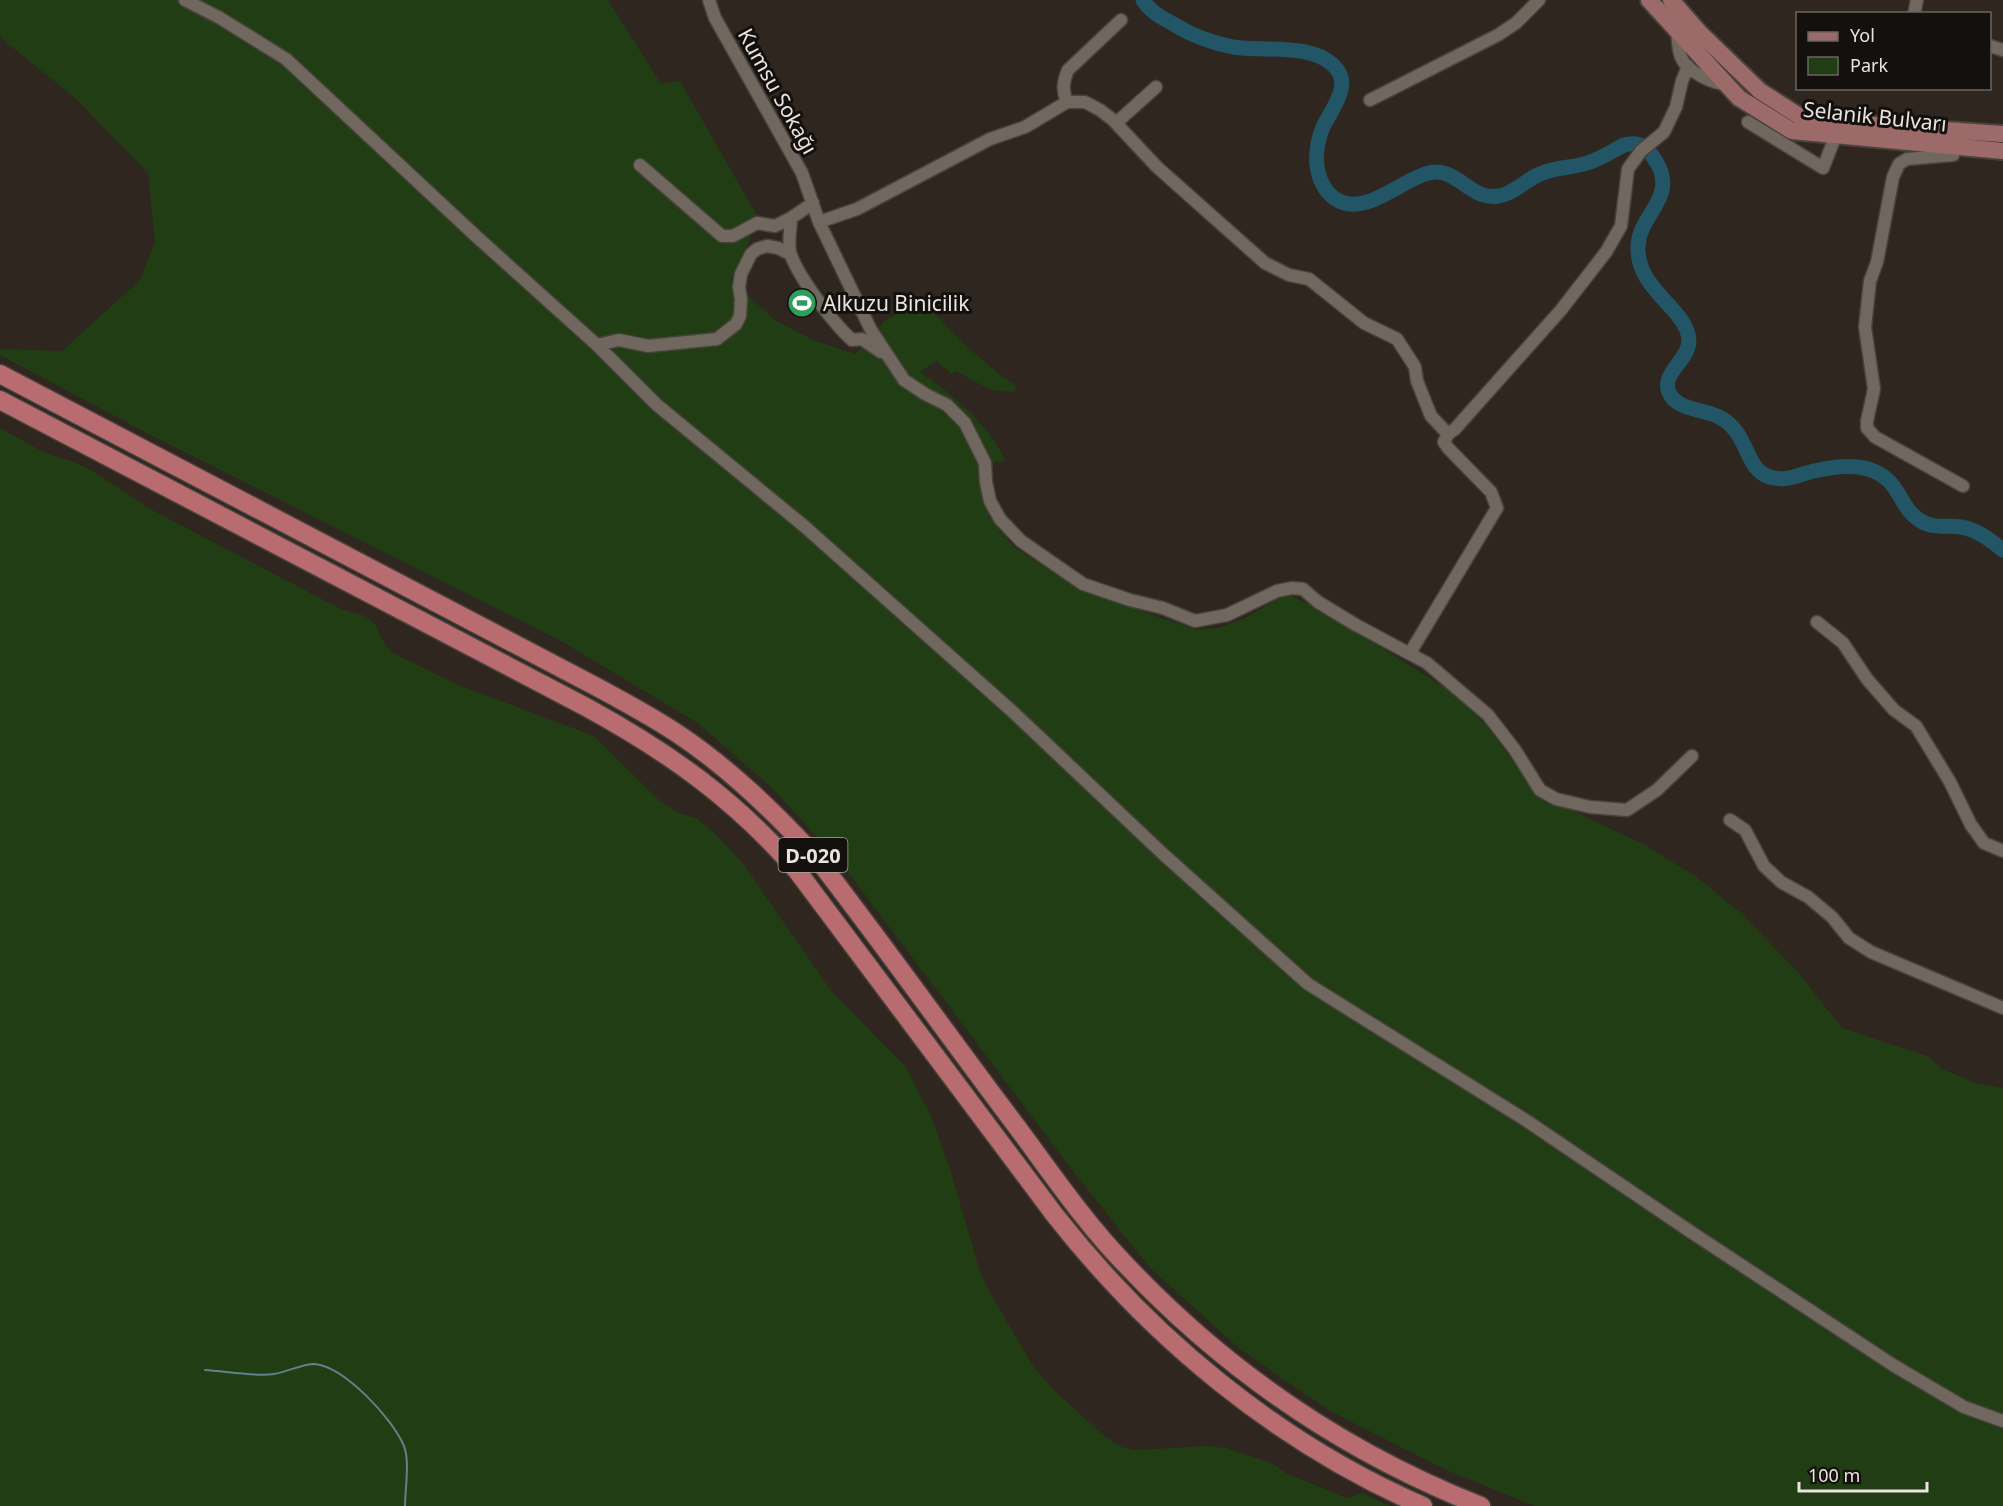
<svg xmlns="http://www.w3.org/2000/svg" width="2003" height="1506" font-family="'Noto Sans',sans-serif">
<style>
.green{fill:#213d13}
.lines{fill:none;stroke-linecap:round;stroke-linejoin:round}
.stream{stroke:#5e818a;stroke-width:2}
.river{stroke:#225666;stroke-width:15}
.minor-casing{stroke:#49423c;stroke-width:15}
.major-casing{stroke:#49423c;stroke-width:20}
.highway-casing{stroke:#49423c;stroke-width:21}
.minor{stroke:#70675f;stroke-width:12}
.major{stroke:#9c6a69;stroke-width:16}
.highway{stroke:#b96c6f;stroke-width:18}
.labels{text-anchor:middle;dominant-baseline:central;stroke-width:6;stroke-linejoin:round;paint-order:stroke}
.shield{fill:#14100d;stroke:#a9a4a0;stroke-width:1.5}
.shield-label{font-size:20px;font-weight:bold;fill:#e9e4df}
.street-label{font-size:21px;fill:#e9e4df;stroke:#14100d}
.poi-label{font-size:21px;fill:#e9e4df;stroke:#14100d;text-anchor:start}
</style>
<rect width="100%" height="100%" fill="#2e261f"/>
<path class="green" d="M0,0H608L661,84L680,81L759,219L731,281L775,320L813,340L856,354L884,321L923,299C949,331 981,362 1015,385L1017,391C994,395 977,383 957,371L952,374L939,364L937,360L920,372C953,395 988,423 1005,460L979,467L980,484L990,518L1014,547L1080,590L1197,630L1221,627L1245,618L1277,599L1289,595L1324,611L1453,693L1487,726L1538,794L1645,845L1697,877L1742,914L1797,971L1842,1028L1927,1056L1942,1069L1976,1083L2003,1088V1506H1534L1444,1469L1330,1411L1241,1350L1150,1268L1065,1161L842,864L773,789L699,724L561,641L145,432L0,355V349L62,351L140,280L155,242L148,173L74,97L8,44L0,35Z
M0,428L45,453L71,461L91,470L152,510L341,609L365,616L374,623L385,644L393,653L405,659L456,684L594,736L660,801L679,813L696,818L713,831L744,865L832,992L906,1067L931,1116L950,1169L980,1272L989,1291L1033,1366L1051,1387L1102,1434L1119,1446L1134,1450L1207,1446L1226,1448L1272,1463L1286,1473L1346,1498L1363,1493L1390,1506H0Z"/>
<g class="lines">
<path class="stream" d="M205,1370C224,1371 256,1377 274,1374C287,1372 302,1364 314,1364C344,1366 393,1419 404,1446C410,1461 405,1490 405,1506"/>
<path class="river" d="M1143,0C1150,12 1163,18 1175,25C1193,36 1212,43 1233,47C1263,52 1310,43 1333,65C1354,84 1332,108 1323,127C1316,144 1314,164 1321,181C1325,190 1331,197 1339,201C1368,215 1402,179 1429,173C1457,166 1470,201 1498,196C1514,194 1525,180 1540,174C1555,167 1572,168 1587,163C1601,159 1612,151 1624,145C1631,143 1638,143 1644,147C1650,151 1654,158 1657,163C1677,198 1639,215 1638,246C1636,291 1688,308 1689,341C1689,361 1657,375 1671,396C1681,411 1706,409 1721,418C1749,434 1744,466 1767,476C1784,483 1797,475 1814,471C1831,467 1851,464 1868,469C1902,479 1897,507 1921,521C1934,529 1947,525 1961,527C1978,530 1990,540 2003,550"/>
<g class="minor-casing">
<path id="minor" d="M185,0L220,18L286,59L478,238L597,345L657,405L804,526L1013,712L1162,853L1308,984L1527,1121L1691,1232L1893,1365L1964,1407L2003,1421
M709,0L715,18L802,173L819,222L871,330L904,380L925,394L947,405L965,423L985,463L986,482L990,501L1000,519L1021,541L1083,584L1130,600L1163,608L1195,621L1227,615L1277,591L1292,588L1303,589L1318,602L1356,625L1427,663L1488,715L1515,750L1540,790L1556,799L1590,807L1627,810L1657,790L1692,756
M1914,14L1917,0
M1677,32C1678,40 1678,50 1681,57C1686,71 1713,84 1726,84
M1990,46L2003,50
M1370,100L1498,35L1516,23L1539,0
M1067,102C1062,90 1063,82 1068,70L1121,20
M1748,122L1823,168L1836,135
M1116,123L1156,87
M1954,147L1953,155L1907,159L1899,164L1893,177L1877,262L1870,281L1865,327L1874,389L1867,421V428L1875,437L1963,486
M640,165L722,236H733L757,223L775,226L791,218
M813,203L791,218C791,228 787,245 791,255C799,278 834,324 852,340L862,339L881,352
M819,222L857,209L990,139L1025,127L1067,102H1085L1100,110L1113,120L1157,167L1265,263L1289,275L1309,279L1364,323L1397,339L1415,367L1417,381L1431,416L1448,434
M597,345L619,340L648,346L717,339L736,324L740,316L741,299L739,287L741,274L751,254L757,249L767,246L778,248L790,254
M1817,622L1843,643L1867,679L1894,710L1916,726L1950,782L1971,825L1984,843L2003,851
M1410,653L1497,508L1491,492L1448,448L1444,442L1448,434L1455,429L1561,310L1606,252L1621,226L1628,169L1641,151L1664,132L1676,107L1682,81L1688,66
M1730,820L1745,830L1764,866L1781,882L1808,897L1832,917L1849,938L1871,952L2003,1008"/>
</g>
<g class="major-casing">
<path id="major" d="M1649,0L1739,98L1792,131L2003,151
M1671,0L1700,33L1760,91L1799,116L1833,122L2003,134"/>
</g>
<g class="highway-casing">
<path id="highway" d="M0,374L593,685C623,701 653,717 681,736C731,770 774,812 815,856C884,945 949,1037 1017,1127C1052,1174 1085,1223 1126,1265C1227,1372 1344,1452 1481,1506
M0,400L586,707C670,753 736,800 798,872L1054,1214C1151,1338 1278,1443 1423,1506"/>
</g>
<use href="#minor" class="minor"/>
<use href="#major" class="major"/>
<use href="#highway" class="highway"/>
</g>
<defs>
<g id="stadium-disc" transform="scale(1.5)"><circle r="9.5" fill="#2e9e5b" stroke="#14100d"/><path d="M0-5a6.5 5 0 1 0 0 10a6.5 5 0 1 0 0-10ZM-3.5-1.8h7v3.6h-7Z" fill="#fff"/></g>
</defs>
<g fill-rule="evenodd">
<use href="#stadium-disc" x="802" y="303"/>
</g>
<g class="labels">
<rect class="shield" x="778.5" y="838" width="69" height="34" rx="4.5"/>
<g class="shield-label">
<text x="813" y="855">D-020</text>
</g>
<g class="street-label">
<text transform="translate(778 91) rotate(61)">Kumsu Sokağı</text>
<text transform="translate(1875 116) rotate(6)">Selanik Bulvarı</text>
</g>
<g class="poi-label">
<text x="823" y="303">Alkuzu Binicilik</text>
</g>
</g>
<rect x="1796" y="12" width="195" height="78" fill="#14100d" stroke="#696561" stroke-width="1.5"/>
<rect x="1808" y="32" width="30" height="9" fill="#9c6a69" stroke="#696561" stroke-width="1.5"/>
<text x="1850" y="42" font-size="18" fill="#e9e4df">Yol</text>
<rect x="1808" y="57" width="30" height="18" fill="#213d13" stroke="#696561" stroke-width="1.5"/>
<text x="1850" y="72" font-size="18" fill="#e9e4df">Park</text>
<path d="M1799 1482v9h128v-9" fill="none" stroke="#e9e4df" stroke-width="3"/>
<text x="1808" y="1482" font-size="18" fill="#e9e4df" stroke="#14100d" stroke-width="4.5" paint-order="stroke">100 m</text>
</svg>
